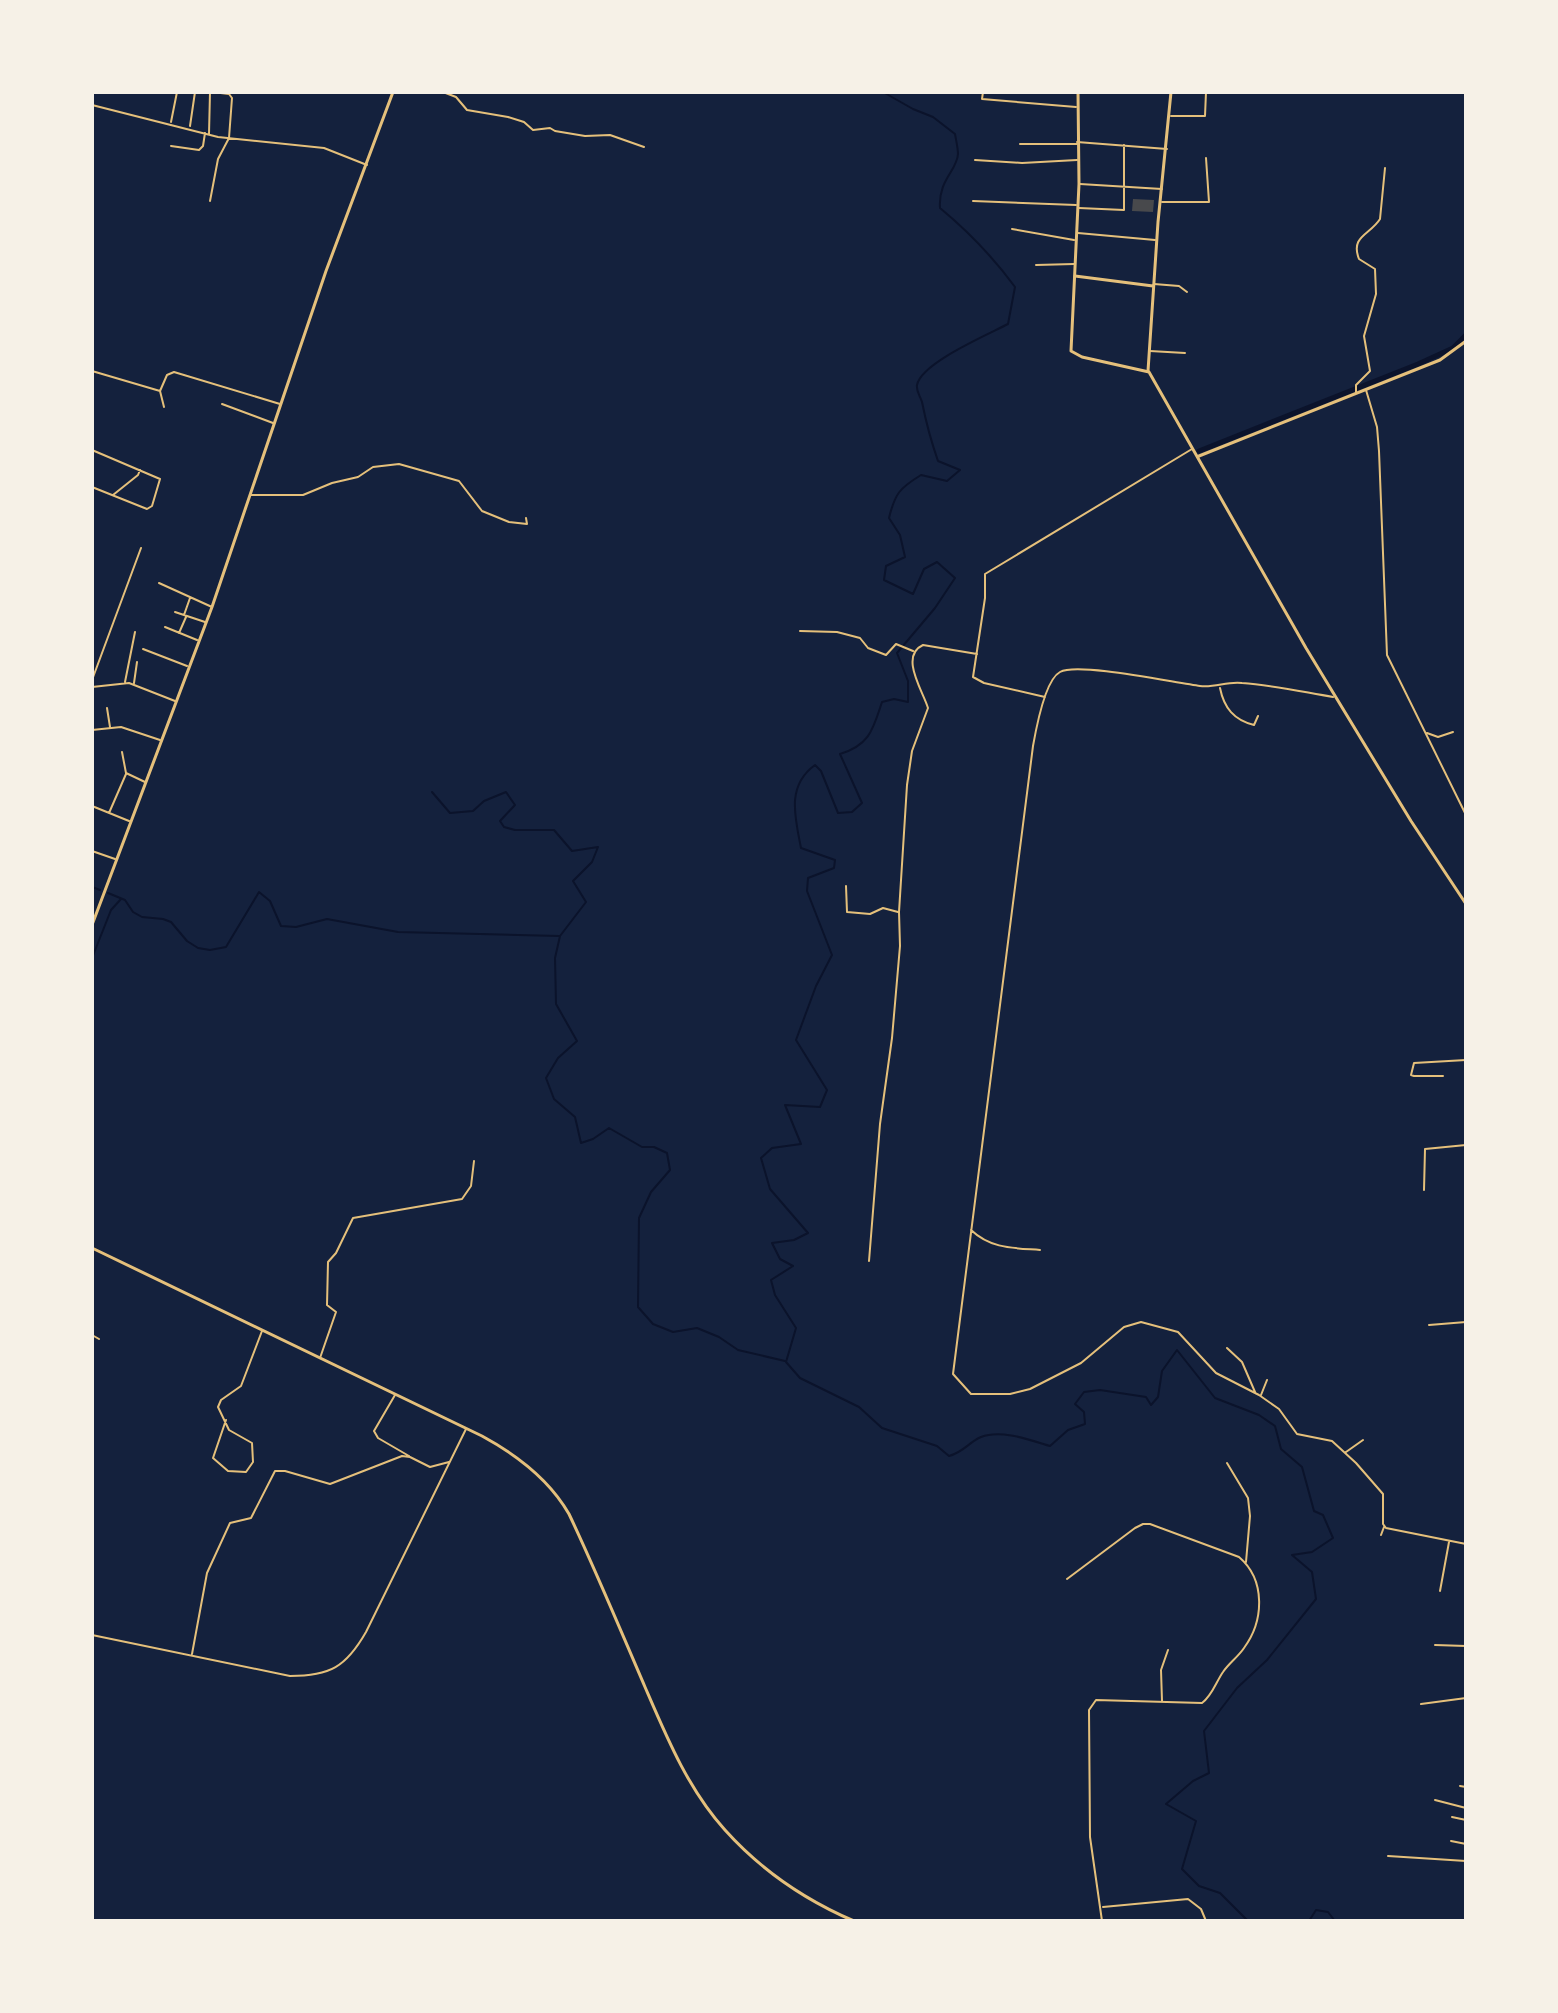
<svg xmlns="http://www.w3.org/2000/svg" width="1558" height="2013" font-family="'Varela Round',sans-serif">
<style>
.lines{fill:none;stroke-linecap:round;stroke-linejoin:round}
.stream{stroke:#0b132b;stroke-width:2}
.canal{stroke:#0b132b;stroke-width:5}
.building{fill:#48494c}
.minor{stroke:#e5c07b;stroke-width:2}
.tertiary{stroke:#e5c07b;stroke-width:3}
.secondary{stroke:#e5c07b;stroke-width:3}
.primary{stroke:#e5c07b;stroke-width:3}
</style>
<rect width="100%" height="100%" fill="#14213d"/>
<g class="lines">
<path class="stream" d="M883,92L913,109L933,117L955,134C956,140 958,148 958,154C957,171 938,180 940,208C969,232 993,257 1015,287L1008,324C987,335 921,363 917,385C916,392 920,395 922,402C926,422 931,441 938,461L960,470L947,481L921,475C900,488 895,493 889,518L900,535L905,557L886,566L884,580L913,594L924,569L937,562L955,578L935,608L897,653L908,681V702L894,699L882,702C873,729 870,745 840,754L862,803L852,812L838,813L821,771L815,765C786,786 795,817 801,848L835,860L834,868L808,878L807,891L832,955L816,986L796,1040L827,1090L820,1107L785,1105L801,1144L772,1148L761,1158L770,1189L808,1233L794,1240L772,1243L780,1259L793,1266L771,1280L775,1295L796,1328L786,1362L800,1378L859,1407L882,1428L937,1446L949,1456C964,1452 969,1442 981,1437C1001,1429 1030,1440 1050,1446L1068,1430L1085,1424L1084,1412L1075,1404L1084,1392L1100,1390L1146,1397L1151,1405L1158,1397L1162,1371L1177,1350L1215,1398L1259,1415L1275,1426L1281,1449L1302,1467L1314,1511L1323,1515L1333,1538L1312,1552L1292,1555L1312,1572L1316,1599L1267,1660L1237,1688L1204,1731L1209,1773L1193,1781L1166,1804L1196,1821L1182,1869L1199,1886L1220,1893L1248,1921
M432,792L450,813L473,811L484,801L506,792L515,805L500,821L504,827L515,830H554L572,851L598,847L592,862L573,881L586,902L560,936L555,958L556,1004L577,1041L558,1058L546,1078L554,1099L575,1117L581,1143L593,1139L609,1128L642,1147H654L667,1153L670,1170L651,1192L639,1218L638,1307L653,1324L673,1332L697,1328L719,1337L738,1350L785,1361
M92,887L100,890
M108,893L125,900L133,912L142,917L163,919L171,922L187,941L198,948L210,950L226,947L259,892L270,901L281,926L296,927L327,919L398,932L559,936
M92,958L111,910L121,899
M1309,1921L1316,1910L1328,1912L1335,1921"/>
<path class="canal" d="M1199,451L1418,364L1453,348L1466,335"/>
</g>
<path class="building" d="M1133,199L1154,200L1153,212L1132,211Z"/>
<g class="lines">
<path class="minor" d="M443,92L456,97L467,110L508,117L524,122L533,130L550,128L555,131L585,136L610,135L644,147
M983,92L982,99L1076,107
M92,105L218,137L324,148L367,165
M1171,116H1205L1206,92
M171,122L177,92
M190,126L195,92
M209,134L210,92
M1077,142L1167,149
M1020,144H1077
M171,146L199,150L203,146L205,133
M975,160L1022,163L1077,160
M1080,184L1162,189
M210,201L218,159L229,138L232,98L229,94L212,92
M973,201L1076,205
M1162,202H1209L1206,158
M1079,208L1124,210V145
M1012,229L1074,240
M1078,233L1155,240
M1036,265L1074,264
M1154,284L1179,286L1187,292
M1150,351L1185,353
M92,371L160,391
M1366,390L1377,427L1379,451L1387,655L1466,815
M1356,392V385L1370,371L1364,336L1376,294L1375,269L1359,259C1350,236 1370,235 1380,219L1385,168
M222,404L273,423
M164,407L160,391L167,375L174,372L280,404
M92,450L160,479L152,506L147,509L92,487
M113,495L138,475L140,470
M250,495H303L332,483L358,477L373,467L399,464L459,481L482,511L509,522L527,524L526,518
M159,583L212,607
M175,612L205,622
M184,615L190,598
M165,627L197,640
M800,631L837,632L860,638L868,648L886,655L896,644L913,651
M179,633L186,617
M143,649L187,666
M92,680L141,548
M125,682L135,632
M134,683L137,662
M92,687L129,683L175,701
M1220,688C1224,708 1234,720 1254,725L1258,716
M1045,697L984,683L973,677L985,598V574L1192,449
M1333,697C1303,692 1272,685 1242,683C1227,681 1215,688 1200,686C1175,683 1078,662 1060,672C1045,680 1036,729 1033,746L953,1374L971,1394H1010L1030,1389L1081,1363L1124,1327L1141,1322L1178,1332L1216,1373L1259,1395L1279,1409L1297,1434L1332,1441L1356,1463L1383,1494V1524L1386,1528L1466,1544
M107,708L110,727
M92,730L121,727L160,740
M1427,733L1438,737L1453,732
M122,752L126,773L145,782
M92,806L129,821
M109,813L126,774
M92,851L115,859
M846,886L847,912L870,914L883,908L898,912
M1443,1076H1414L1411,1075L1414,1063L1466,1060
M1424,1190L1425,1149L1466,1145
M971,1230C991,1249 1014,1248 1040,1250
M869,1261L880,1124L892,1038L900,946L899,912L907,785L912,751L928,708C923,691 899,656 923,645L977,654
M1429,1325L1466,1322
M92,1335L99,1339
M1227,1348L1242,1362L1255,1392
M320,1358L336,1312L327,1305L328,1262L336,1253L353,1218L462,1199L471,1186L474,1161
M395,1395L374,1431L378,1438L409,1456
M1261,1395L1267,1380
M226,1420L213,1458L228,1471L246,1472L253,1462L252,1443L229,1430L218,1407L221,1400L241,1386L262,1331
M1346,1452L1363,1440
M1227,1463L1248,1498L1250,1516L1246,1562
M1381,1535L1384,1527
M1067,1579L1135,1528L1143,1524H1150L1239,1557C1266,1580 1264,1621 1244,1648C1238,1657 1229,1663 1223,1672C1216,1682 1212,1696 1202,1703L1096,1700L1089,1710L1090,1837L1102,1921
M1440,1591L1449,1542
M92,1635L290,1676C330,1676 346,1667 366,1632L466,1429
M1435,1645L1466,1646
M192,1654L207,1573L230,1523L251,1518L275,1471H285L330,1484L402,1456L410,1457L430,1467L449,1462
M1162,1701L1161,1670L1168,1650
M1421,1704L1466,1698
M1460,1786L1466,1787
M1435,1800L1466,1808
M1452,1817L1466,1820
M1451,1841L1466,1844
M1388,1856L1466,1861
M1103,1907L1188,1899L1201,1909L1206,1921"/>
<path class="tertiary" d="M1075,276L1153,286
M1148,371L1158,222L1171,92
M92,925L212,607L326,271L393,92"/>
<path class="secondary" d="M1078,92L1079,184L1071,351L1082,357L1149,372L1306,648L1411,821L1466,904
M1199,456L1440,360L1466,341"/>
<path class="primary" d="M92,1248L482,1436C517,1455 549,1479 569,1514C596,1571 620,1629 645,1687C667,1738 688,1789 725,1830C761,1870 805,1900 854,1921"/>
</g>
<rect width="1558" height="2013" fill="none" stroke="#f6f1e7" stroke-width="188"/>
</svg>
